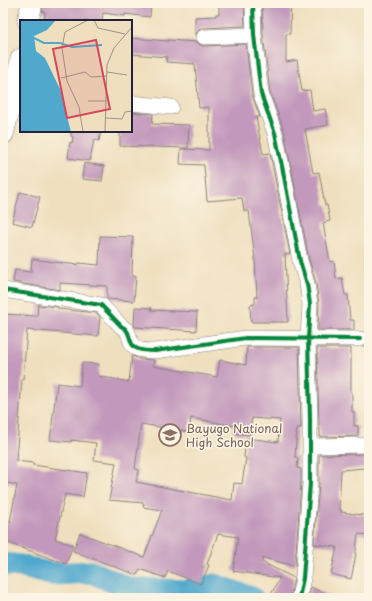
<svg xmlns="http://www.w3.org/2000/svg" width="372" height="601" font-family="'Playpen Sans',sans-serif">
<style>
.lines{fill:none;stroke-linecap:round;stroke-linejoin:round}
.river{stroke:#50a8cd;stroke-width:23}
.building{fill:#c299bc;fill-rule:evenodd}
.minor-casing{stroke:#88807c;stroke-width:16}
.secondary-casing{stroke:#88807c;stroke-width:22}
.minor{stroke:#fff;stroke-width:15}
.secondary{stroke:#fff;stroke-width:21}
.cycleway-casing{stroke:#fcf5e5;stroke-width:6}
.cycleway{stroke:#00873e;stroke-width:4}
.labels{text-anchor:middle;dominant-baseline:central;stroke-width:3;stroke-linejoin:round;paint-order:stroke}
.education-label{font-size:12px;fill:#785e54;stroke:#fcf5e5;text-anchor:start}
.inset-river{fill:none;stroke:#50a8cd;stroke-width:2}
.inset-road{fill:none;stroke:#9d938a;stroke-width:1}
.view{fill:#d1495b;fill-opacity:0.15;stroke:#d1495b;stroke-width:2}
.inset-edge{fill:none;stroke:#22223b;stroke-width:2}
</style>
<rect width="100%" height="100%" fill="#fcf5e5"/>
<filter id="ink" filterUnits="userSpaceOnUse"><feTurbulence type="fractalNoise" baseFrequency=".025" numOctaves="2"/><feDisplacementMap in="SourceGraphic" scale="8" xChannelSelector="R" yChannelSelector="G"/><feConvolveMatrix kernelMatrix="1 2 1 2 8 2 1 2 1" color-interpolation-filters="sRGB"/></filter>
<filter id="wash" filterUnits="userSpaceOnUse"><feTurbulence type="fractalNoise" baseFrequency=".012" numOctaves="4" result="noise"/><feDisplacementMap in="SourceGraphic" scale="16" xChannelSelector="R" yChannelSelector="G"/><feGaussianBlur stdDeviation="0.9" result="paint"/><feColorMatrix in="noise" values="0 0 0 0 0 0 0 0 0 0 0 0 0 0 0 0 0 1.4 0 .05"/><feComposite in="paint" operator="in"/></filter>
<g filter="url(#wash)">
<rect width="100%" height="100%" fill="#efdfbe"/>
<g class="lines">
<path class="river" d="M3,564L20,566L51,574L91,572L130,589L186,591L215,585L252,598"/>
</g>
<g id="blocks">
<path class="building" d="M44,3H151L150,17L125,14V16L103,13L102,21H44L45,12L42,11Z
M219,3H244L245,26L203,28L199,30L195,35V17L216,16V14H219Z
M262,3H291L290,34H286V62L297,60L302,91L310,90L313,111L325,109L328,125L305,129L313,173L319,172L325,205H327L330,221L323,223L330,262L334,261L336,279L342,278L345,295H348L350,320H354V330H318L319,304L316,283L309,259L284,131L270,92L263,34Z
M131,38L168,41V40L196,42V40L197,42L200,45L204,46L246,44L252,95L260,117H256L263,154L270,153L290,254H285L288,322H251L250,305L255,304V297H257L255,259L249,211H244L242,198L207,201L204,165L180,164L181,149L209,150V107L199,108L195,64L166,62L167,57L131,54Z
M131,112L153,114L152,124L189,125L188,148L120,146V131H131Z
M71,131H101L99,141L94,140L90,161L68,158L70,142L72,143L73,137L71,136Z
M84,163L104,166L102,181L82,179Z
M20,192L40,197L32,227L12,222Z
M100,236L133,237L132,276H136L134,301L108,299L107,298V286L60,283V290L13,282L15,270L31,272L32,259L78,265V263L99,265Z
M38,305L58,307V309L97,313L100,317L98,336L27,330L23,379H22L16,461L33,463V465L87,473L83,497L65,494L55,539L73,545L66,564L3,541V520L10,522L17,485L3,482V314L37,316Z
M135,307L152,308L151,310L197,312L196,331L135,327L134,325Z
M247,347H299L301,428H297L295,457L298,458L297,468L301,469V483L295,566L263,558L262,562L294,578L290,598H269L280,578L233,571L238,537L218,534L207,564L209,565L201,584L168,571L165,578L140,569L137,575L73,551L80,533L144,557L162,510L143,507L144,503L109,500L116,463L94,460L96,443L71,440V442L50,440L57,383L80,386L82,363L99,364L98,376L129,382L132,356L140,359L154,360L153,366L217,377L220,360L246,365ZM191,418L235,426L234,433L249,435L252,418L280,420L278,442L246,438L244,457L246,458L242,484L234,483L232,500L136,482L139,470L135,469L141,424L189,432Z
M317,348H351V392H352V412H354V426H358V436L320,437V429H319Z
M364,454L365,468L341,470L339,509H341V512L369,516V535L358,534L355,559L351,579L331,574L337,547L314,544L319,484V455Z
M311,587L334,598H308Z"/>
</g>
</g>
<g filter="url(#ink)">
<use href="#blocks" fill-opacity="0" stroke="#88807c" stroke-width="1"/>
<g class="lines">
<g class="minor-casing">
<path id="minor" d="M253,3L254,35L261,94L275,133L283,171L300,261L307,284L310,304L308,339L310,419V483L303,578L299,598
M204,37L254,35
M131,103L171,107
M3,290L101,305L121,326C124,328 127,329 128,333C131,339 130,346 138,349C143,351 149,351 155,351L246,338L360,339
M310,446L369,445"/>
</g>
<g class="secondary-casing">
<path id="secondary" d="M28,21L32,3
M3,134L18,75L21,59"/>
</g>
<use href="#minor" class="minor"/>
<use href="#secondary" class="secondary"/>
<g class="cycleway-casing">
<path id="cycleway" d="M253,3L254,35L261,94L275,133L283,171L300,261L307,284L310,304L308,339L310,419V483L303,578L299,598
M3,290L101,305L121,326C124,328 127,329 128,333C131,339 130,346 138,349C143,351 149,351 155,351L246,338L360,339"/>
</g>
<use href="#cycleway" class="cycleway"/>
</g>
</g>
<defs>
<g id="school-ring" transform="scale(1.15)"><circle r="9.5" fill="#fcf5e5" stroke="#8d6e63" stroke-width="1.5"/><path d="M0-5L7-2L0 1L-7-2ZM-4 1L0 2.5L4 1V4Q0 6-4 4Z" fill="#8d6e63"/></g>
</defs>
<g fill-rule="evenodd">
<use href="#school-ring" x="170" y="435"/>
</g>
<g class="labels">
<g class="education-label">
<text x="186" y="428">Bayugo National<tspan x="186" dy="14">High School</tspan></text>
</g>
</g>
<g transform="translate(20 20)">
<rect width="112" height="112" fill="#efdfbe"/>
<path d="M0,0H36L27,10L14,16L16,31L25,38L40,69L51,112H0Z" fill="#50a8cd"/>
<path class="inset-river" d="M14,18L24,23H40L52,27L82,25"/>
<path class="inset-road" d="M74,0L78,8L105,14M87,52L107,55M41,58L65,52L71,57L87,56M68,81H86M86,98L102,99L105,92L112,91M63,112L59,87L47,61L42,28L45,12L68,0M85,112L87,45L94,28L112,7"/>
<path class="view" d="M76,20L90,89L47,98L33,29Z"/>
<rect width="112" height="112" class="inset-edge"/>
</g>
<rect width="372" height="601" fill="none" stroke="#fcf5e5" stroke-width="16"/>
</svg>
